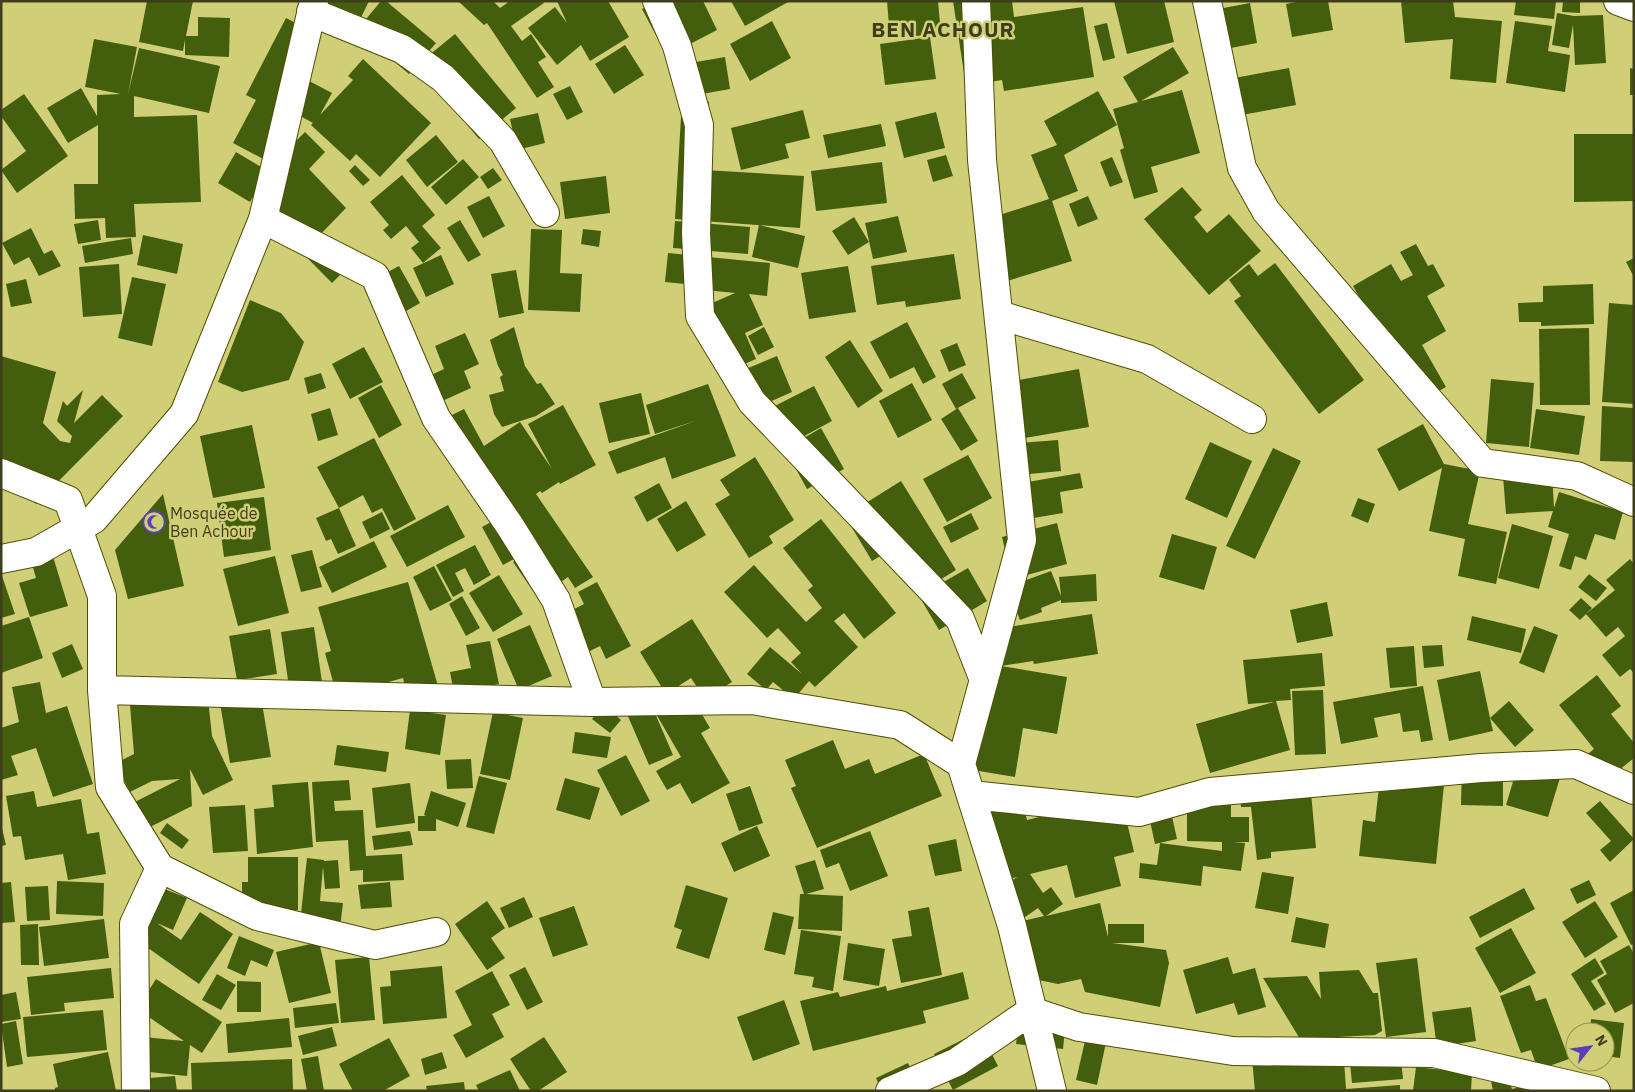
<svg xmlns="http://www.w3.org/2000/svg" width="1635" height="1092" font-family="'IBM Plex Sans',sans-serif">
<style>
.building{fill:#435f0d;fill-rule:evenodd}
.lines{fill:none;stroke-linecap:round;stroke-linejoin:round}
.minor-casing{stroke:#504e03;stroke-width:30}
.tertiary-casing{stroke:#504e03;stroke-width:30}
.minor{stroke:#fff;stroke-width:28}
.tertiary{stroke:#fff;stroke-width:28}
.labels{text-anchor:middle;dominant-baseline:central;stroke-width:5;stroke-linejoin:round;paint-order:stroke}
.poi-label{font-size:16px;fill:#3f3e1a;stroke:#d0cf78;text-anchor:start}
.district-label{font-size:21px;font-weight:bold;letter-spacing:1px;fill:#3f3e1a;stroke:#d0cf78}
</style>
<rect width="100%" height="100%" fill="#d0cf78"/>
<path class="building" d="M147,1H193L186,36H198V17L230,18L229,57L185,55V40L183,51L139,42Z
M301,1H369L356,28Z
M381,1H386L436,43L409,74L357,30Z
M458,1H493L500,8L510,1H543L544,3L511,26L522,41L531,34L546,57L538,62L554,87L537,98L487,23L484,25Z
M557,1H608L629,37L590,61L581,45L557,65L528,28L555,7L567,23Z
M657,1H703L717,30L667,56L642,9Z
M731,1H790L745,26Z
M887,1H938L941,34L890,38Z
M953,1H1012L1014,17L1083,7L1094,77L1004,91L1002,80L966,86Z
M1114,1H1164L1174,42L1127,54Z
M1301,1H1328L1333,30L1292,37L1286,4Z
M1401,1H1453L1455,17L1502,21L1496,83L1450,79L1453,39L1405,43Z
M1516,1H1556L1554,19L1514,15Z
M1563,1H1580V13L1562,12Z
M1250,3L1257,43L1210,52L1202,12Z
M1557,13L1574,16L1603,15L1606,63L1575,65L1573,25L1569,48L1552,45Z
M286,18L313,32L292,72L332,93L320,115L353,80L348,76L363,59L431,123L380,177L356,154L350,161L311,125L313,123L293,112L267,161L233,143L256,100L246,95Z
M772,21L791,58L750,81L730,44Z
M1515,21L1552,26L1548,51L1570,55L1565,92L1506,83Z
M1107,23L1115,58L1103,61L1094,26Z
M455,34L516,108L479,139L417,65Z
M930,37L936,79L885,85L880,44Z
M94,39L137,47L128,94L139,48L220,66L209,113L134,96V117L197,115L201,202L134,204L136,237L106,238L105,218L75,219L74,184H98V125L68,143L47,108L81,88L97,116V95L121,94L85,87Z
M625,45L644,75L614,94L595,64Z
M1173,47L1189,73L1141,101L1182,90L1200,153L1151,167L1158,192L1134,199L1120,150L1124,148L1113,109L1138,102L1123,77Z
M725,57L730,89L679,98L673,66Z
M1289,68L1296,105L1236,116L1229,79Z
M1630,68L1634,69V95H1630Z
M570,86L583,112L567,120L553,94Z
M1098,91L1117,125L1064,155L1078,191L1052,201L1072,261L1004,282L984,220L1049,199L1031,155L1057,145L1044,121Z
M24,94L68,156L17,193L1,170L26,151L1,116V110Z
M682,100L709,102L705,170L804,176L800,228L675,219Z
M803,110L810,138L785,144L789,158L741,170L731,128Z
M936,112L945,148L904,158L895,122Z
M538,113L545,143L517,150L510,119Z
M881,124L886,146L828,158L823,135Z
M305,132L325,152L309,169L346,208L313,242L343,272L332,283L254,204L268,169Z
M1574,134H1634V201L1574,202Z
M436,135L458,162L427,187L406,160Z
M236,152L268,171L250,202L218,183Z
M946,155L953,176L933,182L927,160Z
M1112,157L1123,182L1110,187L1100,162Z
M463,159L479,177L446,205L431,187Z
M882,162L887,203L816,211L811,171Z
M355,165L370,180L363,186L349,171Z
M493,168L502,180L488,189L480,177Z
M402,175L435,215L422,226L441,248L423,263L411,248L419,242L406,226L391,239L383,230L389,225L370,202Z
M606,176L610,213L565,219L560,182Z
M1182,187L1202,210L1194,217L1207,233L1229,214L1261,251L1209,295L1144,219Z
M489,196L505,226L483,238L467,207Z
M1088,196L1098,219L1078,227L1069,204Z
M898,216L907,252L873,259L865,223Z
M854,217L869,242L848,255L832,231Z
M98,220L101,240L78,244L74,224Z
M460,220L481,255L468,262L447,228Z
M675,221L750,227L748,254L673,248Z
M759,225L805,236L798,268L752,257Z
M31,228L44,254L52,250L61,266L39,276L29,257L14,265L2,243Z
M531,229L562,230L560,273L582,274L580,312L528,310Z
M583,229L601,231L599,247L581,244Z
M143,235L183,244L177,274L137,265Z
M131,238L133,254L85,263L82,246Z
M1416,244L1428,266L1433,264L1445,286L1427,296L1446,331L1422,345L1446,387L1419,402L1353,286L1391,264L1401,281L1413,275L1400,252Z
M668,253L770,263L767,296L749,294L763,325L745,333L756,359L721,374L694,311L735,293L685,288V284L665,282Z
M954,254L961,299L906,307L905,301L877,305L871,266Z
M441,255L454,284L426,297L413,268Z
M1634,258V277L1626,262Z
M1275,263L1364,380L1319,414L1234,301L1241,296L1229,280L1249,264L1258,276Z
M119,264L122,314L83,317L79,267Z
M399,266L420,303L394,318L373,280Z
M848,266L856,312L809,319L801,273Z
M516,270L524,313L499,318L491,274Z
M132,277L166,284L152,346L118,338Z
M26,279L32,303L11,307L6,284Z
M1593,284L1594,324L1541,326V322H1519L1518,303L1543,302V286Z
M250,300L281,313L304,342L289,380L242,392L218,382Z
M1609,303L1634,305V404L1602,402Z
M907,322L936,377L923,384L914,367L890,379L870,342Z
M514,327L525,366L537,384L541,383L555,404L536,416L502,427L494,414L489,395L504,391L500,377L503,375L498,366L490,340Z
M764,327L774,347L758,355L748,336Z
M1589,328L1590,405H1540L1539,329Z
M465,333L479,364L464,371L471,388L440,402L429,376L444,369L435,346Z
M850,340L883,391L858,408L825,357Z
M957,343L966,365L949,372L940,350Z
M364,347L383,382L350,399L332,364Z
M1,356L56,372L43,423L60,441L70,443L72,436L57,421L63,401L67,406L83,390L74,423L102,395L123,416L36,504L1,469Z
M777,356L792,392L756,408L741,371Z
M1079,369L1089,427L1008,441L997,384Z
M321,373L326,388L308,394L304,378Z
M962,373L976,398L956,409L942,384Z
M1491,379L1534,383L1529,447L1486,443Z
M912,383L932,420L898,438L879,401Z
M708,384L736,456L672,479L665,457L617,474L608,452L698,420L655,434L646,405Z
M381,385L402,425L379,438L358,398Z
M814,386L832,421L782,448L763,412Z
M641,393L650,434L609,443L599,403Z
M563,405L596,465L560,484L559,482L542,493L540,491L536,494L593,577L575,588L568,577L538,598L513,562L524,555L440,421L464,409L484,446L520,422L552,469L528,424Z
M1602,406L1634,408V462L1600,461Z
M330,408L338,435L318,441L311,414Z
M958,408L978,441L961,451L941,419Z
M1536,409L1585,416L1579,455L1530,448Z
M1423,424L1444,464L1480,471L1468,524L1507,532L1496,584L1458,576L1465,539L1429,531L1442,468L1399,491L1377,449Z
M252,425L265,488L213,498L200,436Z
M821,428L844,469L807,489L785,449Z
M374,438L416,519L394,531L382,508L372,513L363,495L339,508L356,546L338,554L331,539L326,541L316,518L339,508L317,467Z
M1058,440L1061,471L1007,476L1005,444Z
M1210,442L1252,461L1227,518L1185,499Z
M1273,448L1301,461L1255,559L1226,546Z
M968,455L992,498L947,522L923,479Z
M755,457L794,520L769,536L773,543L749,558L715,504L730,495L720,480Z
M1080,473L1083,488L1060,492L1063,513L1010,522L1004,486Z
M1552,473L1554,508L1559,492L1623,512L1615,540L1595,534L1586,560L1575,556L1571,570L1559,566L1569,534L1548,527L1553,511L1506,514L1503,476Z
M901,481L956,570L917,594L890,550L872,561L845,516Z
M659,483L672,508L647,522L634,497Z
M163,494L184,586L128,599L115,550Z
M264,497L271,550L224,557L217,503Z
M1358,498L1375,504L1368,523L1351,516Z
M686,501L706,535L677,552L657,519Z
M448,505L465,537L407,567L390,536Z
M382,512L390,529L370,539L362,522Z
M971,513L979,529L951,543L943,527Z
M821,519L896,613L864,639L844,613L834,621L858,647L815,687L809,681L794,699L773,682L766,690L747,674L770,647L802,674L791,662L801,653L778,628L767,638L724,592L754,565L806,622L822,608L808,590L813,586L783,548Z
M495,520L516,558L503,565L482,527Z
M1057,523L1067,564L1012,579L1002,537Z
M1512,524L1553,536L1539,589L1498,578Z
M1172,534L1217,547L1204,590L1159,577Z
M48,540L68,606L30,617L19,583L36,578L27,546Z
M374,541L387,567L332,593L319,567Z
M475,545L491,575L474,585L465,568L455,573L464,591L453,597L436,565Z
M312,550L322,587L301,592L291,555Z
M275,556L289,613L238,626L223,569Z
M1630,559L1634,564V673L1630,669L1620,677L1602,655L1625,636L1618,627L1606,637L1586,614L1615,590L1606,580Z
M434,566L452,600L430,611L413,577Z
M968,568L987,601L939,630L919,596Z
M1051,571L1061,596L1059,577L1096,574L1097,601L1061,603V600L1041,608L1042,612L1020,620L1007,587Z
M1,573L15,614L1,618Z
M1589,574L1607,588L1596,601L1578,587Z
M499,575L523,614L493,632L469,593Z
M408,582L438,686L407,694L403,678L337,696L325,653L331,651L318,607Z
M597,582L631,646L606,659L600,646L576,658L555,619L584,604L578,592Z
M462,596L480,628L466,636L449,604Z
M1581,598L1592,608L1580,620L1569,610Z
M1327,602L1333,636L1297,643L1290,610Z
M1092,614L1098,654L1034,664L1033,661L1001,666L1067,677L1057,734L1023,728L1015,777L961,768L988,664L983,631Z
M1472,616L1526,629L1521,653L1467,640Z
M29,617L43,658L1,673V626Z
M692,619L732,682L705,699L691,678L666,694L640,652Z
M530,625L552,676L519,690L497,639Z
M1534,626L1558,635L1544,673L1519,663Z
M314,627L322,682L289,687L281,632Z
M270,629L277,674L237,680L229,636Z
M490,641L499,684L454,693L450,672L471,668L466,645Z
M72,644L83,669L62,678L52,653Z
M1442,645L1444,666L1424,668L1422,646Z
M1414,646L1417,686L1390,688L1386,648Z
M1322,653L1325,686L1290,689L1291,700L1276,701L1290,750L1210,773L1196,724L1274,702L1248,704L1243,660Z
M1480,671L1490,718L1509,701L1534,730L1515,747L1490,718L1493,731L1449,741L1437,680Z
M1597,675L1621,706L1611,714L1634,743V758L1603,783L1583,758L1594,749L1559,705Z
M40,682L46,713L67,706L93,784L53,797L36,748L11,756L18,775L1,780V728L19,722L12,687Z
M1423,686L1433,740L1421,742L1419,730L1403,732L1400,713L1374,718L1378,737L1341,744L1333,702Z
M1323,690L1326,754L1295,755L1292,691Z
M689,692L710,728L701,733L730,783L692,804L680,783L667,790L656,771L681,757L655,712Z
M261,697L271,757L230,763L220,703Z
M208,699L212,736L233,780L203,795L190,769L192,806L142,831L129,805L180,779L152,781L130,792L123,778L122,760L134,754L130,705Z
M651,704L673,755L649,765L627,714Z
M604,705L621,720L610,733L592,719Z
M410,710L446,715L440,755L405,749Z
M493,712L523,718L510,780L480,774Z
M575,732L611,737L607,758L572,753Z
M833,740L845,769L869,759L875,774L924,754L942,796L817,848L791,788L796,786L785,760Z
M337,745L389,752L386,772L334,765Z
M626,755L650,801L621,816L597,770Z
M471,759L473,788L447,789L445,760Z
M1462,762H1503V806L1461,805Z
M1518,765L1560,778L1548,817L1506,805Z
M479,776L507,783L494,834L466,827Z
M565,778L600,788L590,820L556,810Z
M1380,778L1444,785L1436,864L1359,856L1363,820L1375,822Z
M349,780L351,800L334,801L335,811L363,810L366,856L402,854L404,880L363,882V870L350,871L348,840L316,842L312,782Z
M1310,781L1316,848L1271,852V858L1257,860L1251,807H1241L1239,788Z
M308,782L313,847L257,854L254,809L274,807L272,785Z
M410,783L415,823L376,828L372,788Z
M750,786L763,823L739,831L726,794Z
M34,791L37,807L81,799L87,834L99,832L106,874L68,880L63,854L25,860L21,836L13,837L6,796Z
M431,791L466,803L458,827L436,819V831H418V816H426L424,815Z
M1187,794H1231V817H1249V842H1233L1245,843L1241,871L1203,866L1201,886L1139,878L1140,863L1157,865L1160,843L1222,851V842L1187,841Z
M1121,797L1134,852L1114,857L1121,886L1075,898L1067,865L1030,874L1043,893L1051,887L1063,904L1046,916L1100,903L1108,937V924H1144V943H1112L1166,950L1169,963L1160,1007L1085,992L1081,979L1058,984L1019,976L993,894L1017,877L994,883L977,813L1023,802L1027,820ZM1038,908L1044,916L1018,922Z
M1600,801L1634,839L1610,862L1600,850L1611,841L1586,813Z
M245,805L248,851L213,853L209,807Z
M1170,807L1177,839L1155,844L1148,812Z
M167,823L189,840L182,849L160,833Z
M1,824L6,845L1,846Z
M757,826L770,856L734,872L721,843Z
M410,831L413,845L374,850L372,836Z
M870,831L888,876L850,891L839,863L826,868L820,850Z
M956,839L962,871L935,876L928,845Z
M248,857H298V910L242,913V882H248Z
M307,858L324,860V861L338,860L340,888L325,889L323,867L320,901L343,903L340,928L300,923Z
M815,860L824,889L806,894L843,896L842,931L798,929L800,894H804L795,866Z
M1262,872L1294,877L1288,914L1255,908Z
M1589,880L1596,895L1577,904L1570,889Z
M57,881L104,883L103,916L56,914Z
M11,882L15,922L1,923V883Z
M147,882L187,898L173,930L157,923L181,940L200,912L233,934L199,984L131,936Z
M390,882L392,907L361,909L358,885Z
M686,885L728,898L709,959L676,948L682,930L674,927Z
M48,886L50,920L27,921L25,887Z
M1524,888L1535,909L1480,938L1469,917Z
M1634,890V944L1631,945L1610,903Z
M524,897L533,917L509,928L500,908Z
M487,901L505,928L491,938L505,958L487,970L455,924Z
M1595,901L1618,937L1585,958L1562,922Z
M574,906L588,945L553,957L539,918Z
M929,907L942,975L901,983L892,939L912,936L908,911Z
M773,912L794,917L785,955L764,950Z
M1296,917L1329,924L1325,948L1291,942Z
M104,919L109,958L44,966L39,927Z
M38,924L39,965H21L20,925Z
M1511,928L1536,973L1500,993L1475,948Z
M801,930L841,936L833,991L812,987L814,977L794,974Z
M239,936L274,950L267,967L251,960L245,976L227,968Z
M319,942L331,993L289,1003L276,952Z
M848,943L885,949L879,986L843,980Z
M1629,945L1634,954V1003L1615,1013L1597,980L1607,974L1600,961Z
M369,957L375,1020L341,1023L335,960Z
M1228,957L1233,974L1255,968L1266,1007L1238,1015L1234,1003L1196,1014L1183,970Z
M1417,958L1426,1032L1386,1037L1376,963Z
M1595,958L1604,973L1591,981L1606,1004L1594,1011L1571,974Z
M442,966L447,1018L383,1024L380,987L391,986L390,971Z
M525,967L543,1002L527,1010L509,975Z
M111,968L114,998L64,1003L65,1011L31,1015L27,977Z
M1359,970L1373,993H1378L1382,1031L1375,1035L1300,1039L1263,978L1307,976L1321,999L1319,972Z
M492,971L510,1005L492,1014L504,1037L466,1058L453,1035L472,1025L455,991Z
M963,972L969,999L923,1011L926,1023L813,1051L800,1001L838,992L840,997L886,986L887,991Z
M217,974L236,985L221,1010L202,1000Z
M156,979L222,1022L202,1053L190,1045L187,1076L140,1071L144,1037L184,1041L137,1009Z
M237,981L261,982V1012H237Z
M1530,985L1536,1001L1546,998L1569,1059L1538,1070L1531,1050L1521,1053L1500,996Z
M16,992L21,1019L1,1022V995Z
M784,1000L800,1044L753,1061L737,1017Z
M336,1003L339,1023L295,1028L293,1008Z
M1471,1007L1476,1041L1437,1047L1432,1012Z
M103,1010L107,1050L27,1057L23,1017Z
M1020,1014L1066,1019L1063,1049L1016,1044Z
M289,1018L292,1047L228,1053L226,1024Z
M1591,1019L1624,1023L1620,1058L1605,1056V1032H1590Z
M16,1021L23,1064L7,1067L1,1024Z
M332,1027L337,1046L303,1055L298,1036Z
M1088,1028L1108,1033L1097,1085L1076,1080Z
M980,1031L998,1066L953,1090L934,1054Z
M544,1037L567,1072L538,1091H531L510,1059Z
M389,1038L410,1076L383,1091H353L339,1064Z
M1343,1046L1346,1089L1400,1085V1091H1255L1251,1048Z
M108,1052L116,1091H55V1088L58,1087L53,1064Z
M442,1052L447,1068L425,1075L421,1059Z
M318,1056L324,1091H307L301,1059Z
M292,1059L293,1091H192L191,1063Z
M1401,1059L1403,1079L1352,1083L1350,1063Z
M908,1063L921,1091H882L876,1078Z
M1416,1067L1472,1073L1471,1091H1413Z
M510,1070L520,1091H479L476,1085Z
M175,1076L177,1091H137L136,1079Z
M1508,1077L1512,1089L1524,1086L1525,1091H1493L1491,1081Z
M464,1082L465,1091H427L426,1086Z"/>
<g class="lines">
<g class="minor-casing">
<path id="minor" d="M657,1L677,46L699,125L696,233L700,316L752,402L960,619L984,680
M976,1L982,160L1022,540L961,764L1012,926L1052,1091
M1207,1L1242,168L1266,211L1483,463L1577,476L1634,502
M1618,1L1634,7
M311,12L402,49L443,78L503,141L545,213
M263,219L375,276L436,418L510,526L556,600L592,702
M999,315L1147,359L1252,419
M1,473L68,500L102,596V690L110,787L160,868L257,916L375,945L436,932
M102,690L592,702L752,700L900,725L961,764
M971,795L1139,812L1210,792L1481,768L1576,764L1634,790
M136,1091L134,924L160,868
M890,1091L957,1062L1031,1011L1079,1027L1233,1051L1434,1053L1596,1091"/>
</g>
<g class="tertiary-casing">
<path id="tertiary" d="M1,559L36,552L94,519L184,414L263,219L314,1"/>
</g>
<use href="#minor" class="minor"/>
<use href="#tertiary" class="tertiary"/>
</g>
<defs>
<g id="mosque-ring" transform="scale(1.125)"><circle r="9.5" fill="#d0cf78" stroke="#593eb6" stroke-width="1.5"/><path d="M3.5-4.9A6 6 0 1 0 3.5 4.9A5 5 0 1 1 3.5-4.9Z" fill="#593eb6"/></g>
</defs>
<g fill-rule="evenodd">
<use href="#mosque-ring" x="154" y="522"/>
</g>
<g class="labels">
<g class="poi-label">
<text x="170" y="513">Mosquée de<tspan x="170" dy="18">Ben Achour</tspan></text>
</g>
<g class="district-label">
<text x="943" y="29">BEN ACHOUR</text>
</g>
</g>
<rect width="1635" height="1092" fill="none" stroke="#3f3e1a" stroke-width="5"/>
<g transform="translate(1590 1047) rotate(60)"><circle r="24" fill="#d0cf78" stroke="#969552"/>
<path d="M0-4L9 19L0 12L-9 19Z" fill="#593eb6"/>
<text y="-8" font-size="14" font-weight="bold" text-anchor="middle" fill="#3f3e1a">N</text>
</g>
</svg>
